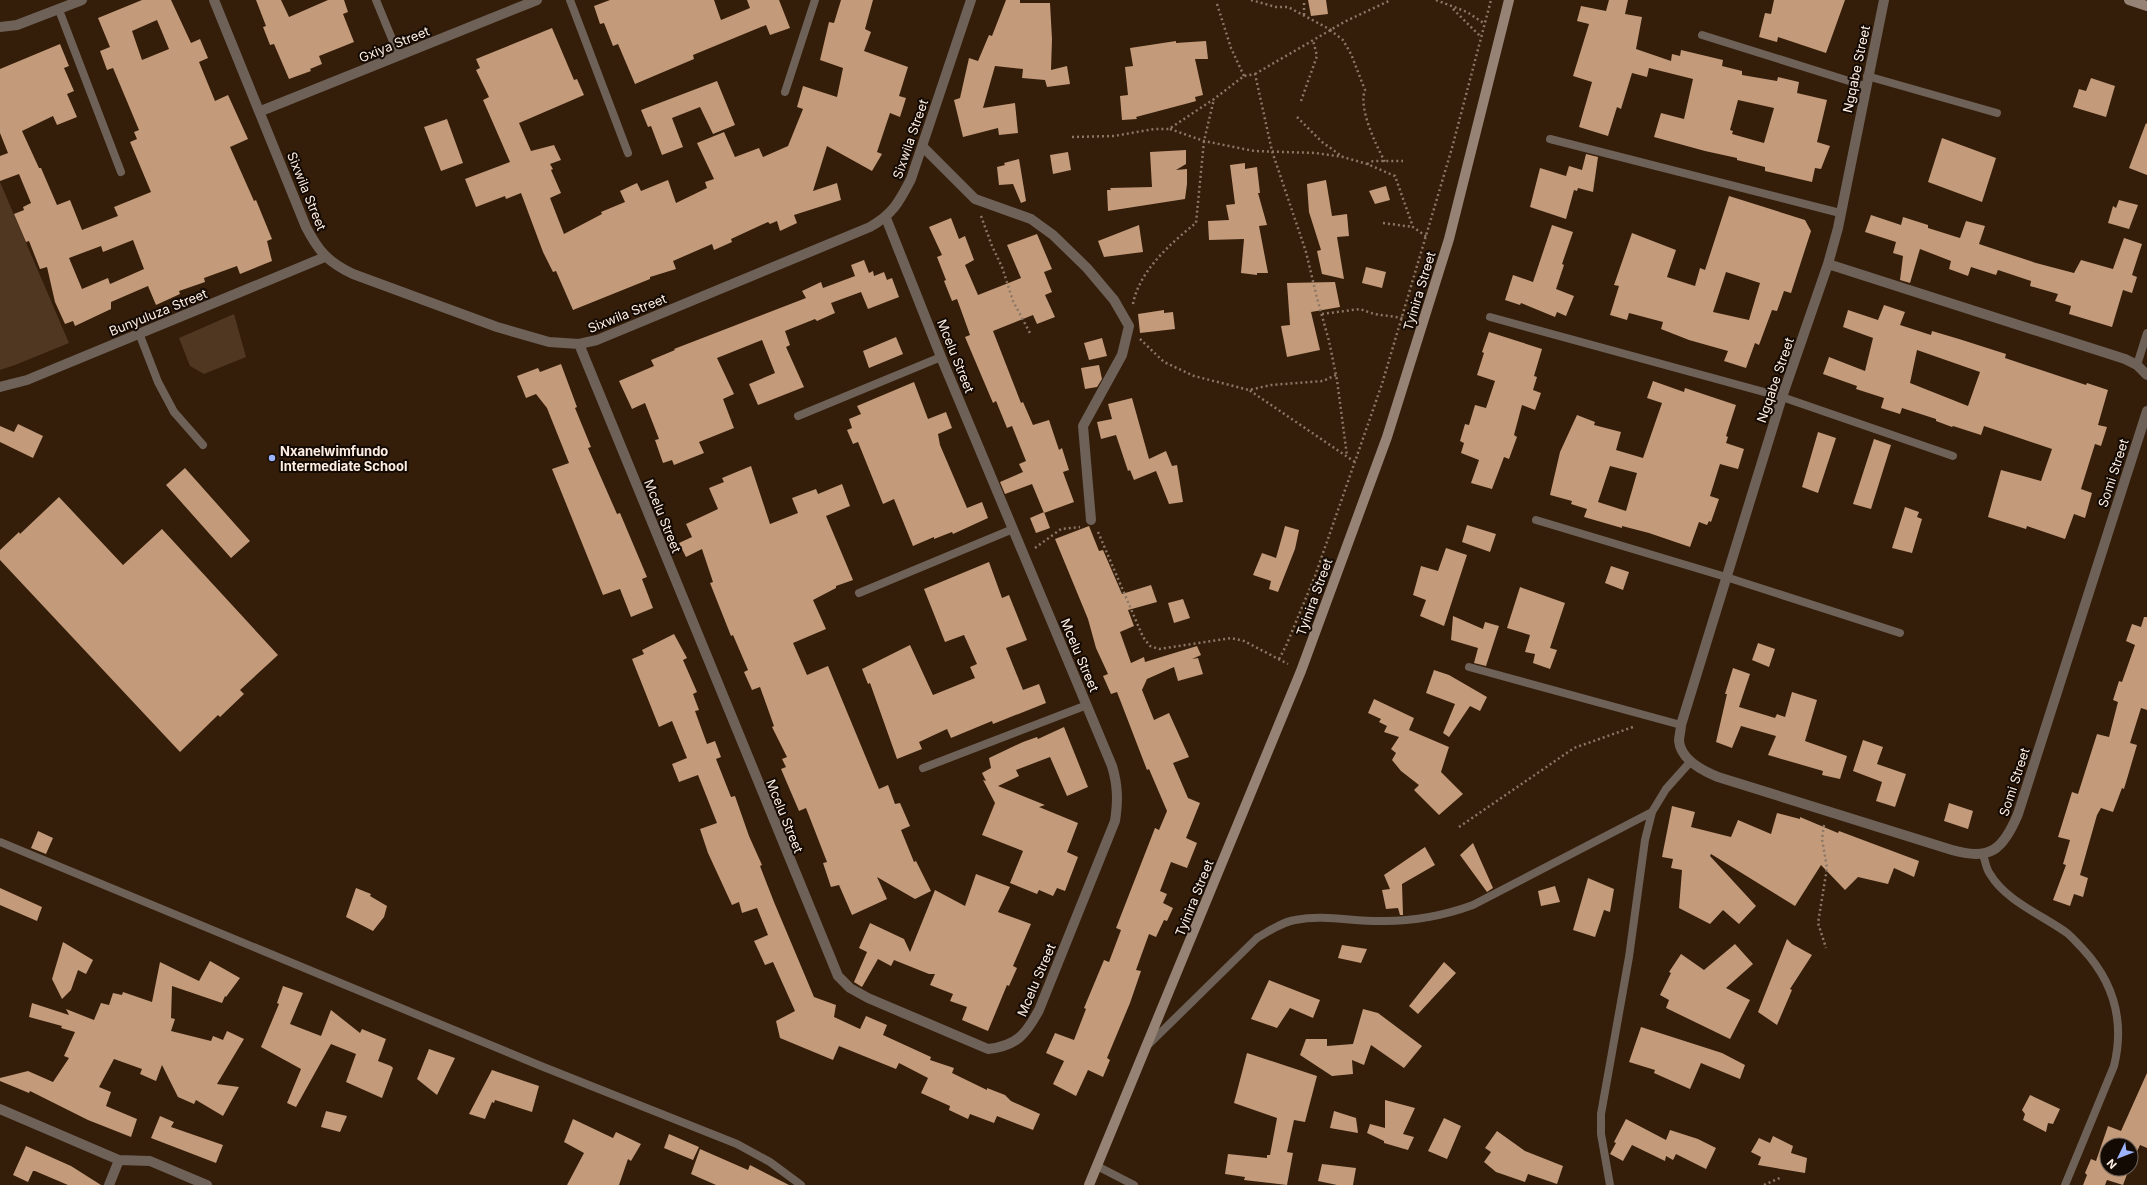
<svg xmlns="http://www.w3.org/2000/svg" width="2147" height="1185" font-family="Inter,sans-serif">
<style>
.green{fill:#503722}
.building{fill:#c39b7b;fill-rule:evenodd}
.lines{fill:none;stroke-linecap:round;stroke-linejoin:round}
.path{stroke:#8b7766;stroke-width:2.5;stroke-dasharray:2 3;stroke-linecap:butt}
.lane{stroke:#6d6158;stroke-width:8}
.street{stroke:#6d6158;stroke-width:10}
.secondary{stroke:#978375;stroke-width:10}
.poi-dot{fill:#9bb4fd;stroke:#140a04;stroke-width:1.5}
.labels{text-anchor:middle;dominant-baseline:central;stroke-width:4;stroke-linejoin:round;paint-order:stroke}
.street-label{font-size:13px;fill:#ffefe3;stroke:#140a04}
.poi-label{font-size:13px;font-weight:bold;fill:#ffefe3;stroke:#140a04;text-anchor:start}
</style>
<rect width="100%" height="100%" fill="#341d09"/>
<path class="green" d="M0,182L69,343L15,365L0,370Z
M234,314L246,357L204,374L190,366L179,338Z"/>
<path class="building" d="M142,0H171L191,43L200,39L208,58L199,62L215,101L228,95L248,139L230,147L254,201L256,200L272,239L267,241L272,261L240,274L237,266L204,278L205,282L179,291L180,294L156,305L148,286L111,302V309L75,326L73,321L65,324L55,302L47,267L40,269L29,241L26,242L14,214L24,210L23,207L31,203L19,174L0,181V156L8,153L0,133V69L60,44L69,66L64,68L74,91L67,94L77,117L57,125L53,116L22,131L39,168H41L57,205L70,200L82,230L118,216L114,207L151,192L130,142L137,139L134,132L139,130L113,68L107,70L100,51L110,47L98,18ZM157,20L169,49L142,60L132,31ZM133,240L144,269L110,284L108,278L82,289L69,258L101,246L103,252Z
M256,0H281L289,17L328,0H344L348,12L343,14L354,42L319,56L322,64L310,69L311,71L289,79L274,44L270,45L263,27L266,26Z
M610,0H714L721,20L750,8L747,0H779L790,28L770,35L766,25L693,55L694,59L635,84L618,44L613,46L604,23L600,24L594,6Z
M841,0H873L865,29L871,32L864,51L908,67L899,96L906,98L900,117L890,113L877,152L882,154L872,171L827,146L813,191L837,183L841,200L794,215L797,223L780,231L777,221L770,224L768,222L731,239L732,242L714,250L712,244L673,261L676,269L650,277V279L573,310L556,271L553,272L543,252L521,193L506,199L505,196L476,207L465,179L510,162L483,100L489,97L476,70L480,68L476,59L552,28L574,80L577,79L584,95L519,123L531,151L554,145L561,160L550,164L553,169L551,170L561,193L550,198L564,234L602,214L601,212L625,202L620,191L637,183L641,191L668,180L676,203L707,188L705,182L714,179L697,143L724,132L735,157L759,148L763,157L788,146L803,109L797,107L803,86L837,97L843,68L820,60L829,22L834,23Z
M1006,0H1020V3H1050L1052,39L1051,70L1067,66L1070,84L1047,87L1045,80L1022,78L1023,69L995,66L983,108L1015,103L1018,133L999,135L998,128L963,137L954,100L960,98L969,58L978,61L989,35L992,36Z
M1308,0H1326L1328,14L1311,16Z
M1609,0H1628L1625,14L1642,17L1636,49L1671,61L1672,54L1680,56L1681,50L1723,60L1722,66L1742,71V75L1777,81L1778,77L1799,82L1797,93L1827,100L1817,142L1830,146L1821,169L1815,168L1812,182L1765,171V167L1737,160V158L1705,151L1654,137L1661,113L1684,119L1693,79L1649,68L1647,77L1632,73L1621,109L1617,107L1608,136L1579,127L1592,82L1573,76L1589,24L1577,21L1581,6L1606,11ZM1738,100L1774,108L1764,143L1732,134L1733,131L1730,130Z
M1774,0H1845L1826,53L1778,37L1777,42L1759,37L1765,13L1771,14Z
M1176,41V43L1206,41L1208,59H1195L1203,95L1195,97L1196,101L1189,103L1136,117L1137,119L1122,120L1120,96L1128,95L1125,67L1133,66L1130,48Z
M2091,78L2115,86L2106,117L2073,107L2079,89L2086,91Z
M717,81L735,125L713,134L700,107L672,118L683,147L662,155L651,126L648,127L641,110Z
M447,119L463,163L441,171L424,127Z
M2146,123L2147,124V175L2129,168Z
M1942,138L1996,158L1982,202L1928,182Z
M1186,150V164L1176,170L1187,169V184L1185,199L1108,211L1107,190H1111L1110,188L1152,187L1150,152Z
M1068,152L1071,170L1053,174L1050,155Z
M1586,154L1598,157L1593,192L1578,188L1577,191L1574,190L1566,219L1530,207L1540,168L1566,176L1569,166L1582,170Z
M1019,159L1026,201L1021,203L1013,184L999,185L997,167L1005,165L1004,163Z
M1245,163V169L1257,167L1260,193H1258L1267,225L1259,226L1268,273H1257V275L1241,273L1244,239L1209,240L1208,221L1229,220L1226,205L1235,204L1230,165Z
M1326,180L1332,216L1347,214L1349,236L1337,237L1344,279L1322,274L1317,251L1321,250L1309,212L1307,184Z
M1386,186L1390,200L1375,204L1369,191Z
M1729,196L1805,220L1811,231L1791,293L1784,291L1777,311L1772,310L1759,345L1755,343L1746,368L1724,361L1728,351L1689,340L1661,329L1663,322L1629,313L1627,320L1610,315L1619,286L1614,285L1632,233L1676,250L1667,277L1695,286L1700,268L1705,270ZM1726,272L1760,283L1749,320L1713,312Z
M2119,200L2138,205L2129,229L2108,223L2113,206L2116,208Z
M1871,215L1901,225L1903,217L1928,225V228L1960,238L1966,221L1985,226L1979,244L2036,263L2074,273L2081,260L2113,269L2124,238L2142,244L2132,275L2137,277L2132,293L2123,290L2112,327L2069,314L2071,306L2055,301L2058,294L2030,286L2031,281L1998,270L1996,275L1971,267L1968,276L1949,269L1951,261L1920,249L1910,283L1900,280L1903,256L1893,253L1896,242L1865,232Z
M951,218L959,239L965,236L974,260L965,265L978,295L1021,278L1007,245L1037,234L1052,269L1044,272L1052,292L1045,295L1055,317L1037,324L1033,315L993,331L1021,403L1023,402L1033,425L1049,420L1059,450L1062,448L1069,470L1063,472L1074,502L1044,513L1032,484L1005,494L1000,482L1023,472L1019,464L1026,461L1012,426L1007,428L996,401L993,403L965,337L970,335L957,299L952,301L944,281L946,280L937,257L942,255L929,227Z
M1139,225L1143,252L1104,257L1098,241Z
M1552,225L1573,232L1562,264L1564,265L1556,289L1574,296L1566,316L1557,312L1555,317L1521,303L1520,305L1505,300L1513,275L1533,282Z
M864,260L869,273L873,271L874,276L884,272L887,280L892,278L899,297L868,309L861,292L831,303L835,313L817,321L815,319L785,331L790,345L786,347L804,387L758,405L749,384L775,373L762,340L717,358L734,394L723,399L734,428L699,442L704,453L674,465L672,460L663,463L655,440L659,439L645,403L632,409L619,381L654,366L651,360L675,350L674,349L806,298L802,291L821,282L823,288L855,276L851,265Z
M1366,267L1386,272L1382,288L1362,283Z
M1335,282L1340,307L1311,312L1320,350L1287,357L1281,326L1290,325L1287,283Z
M1884,305L1905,312L1900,325L1931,335L1932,331L1959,339L2006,354L2005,358L2086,385L2087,383L2108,390L2098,425L2107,427L2101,446L2095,444L2081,489L2092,493L2085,518L2074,514L2065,539L2027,526L2026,529L1988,517L2001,470L2041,481L2052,449L1984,426L1981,435L1953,426L1952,427L1936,421V419L1902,408L1900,414L1881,408L1884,398L1856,389L1857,386L1823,374L1829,357L1865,371L1873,338L1843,327L1848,310L1878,320ZM1917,350L1980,372L1968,406L1910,383Z
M1164,310V313L1173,312L1175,329L1140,333L1138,314Z
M1489,332L1542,349L1534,376L1537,377L1533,390L1541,393L1535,410L1522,405L1514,435L1517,437L1509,459L1504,457L1492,489L1471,483L1479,460L1461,453L1464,443L1460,441L1465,424L1469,425L1475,405L1486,408L1495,381L1477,375L1484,353L1482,352Z
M896,337L903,354L869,368L863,351Z
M1102,338L1107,356L1089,360L1084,343Z
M561,364L577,407L575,408L591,447L588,448L617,514L620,513L647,577L642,579L653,608L631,617L620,589L603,595L552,469L569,463L547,408L536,394L526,398L517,376L538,368L540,372Z
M1099,365L1102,379L1097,387L1085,389L1081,368Z
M1653,381L1684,392L1685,388L1736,405L1726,436L1728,437L1726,443L1744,449L1738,469L1720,464L1710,496L1719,499L1711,522L1709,521L1707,525L1699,522L1690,547L1649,533L1622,526V528L1584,517L1587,509L1571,504L1572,501L1550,495L1560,452L1577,415L1595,422L1594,425L1621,432L1616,450L1643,458L1662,403L1647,398ZM1610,466L1637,473L1626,511L1598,502Z
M914,382L928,419L946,412L952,428L938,434L940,445L967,508L982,502L988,518L953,534L952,532L934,539V537L913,546L894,499L883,504L858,442L853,444L847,430L852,428L849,419L861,414L857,406Z
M1132,398L1149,459L1166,451L1172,466L1177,465L1183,502L1169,504L1156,471L1134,480L1130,470L1128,471L1116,435L1101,439L1097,422L1112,419L1108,404Z
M18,424L43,436L33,458L0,442V426L14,432Z
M1818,432L1836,438L1818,493L1802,487Z
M1874,439L1891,445L1871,509L1853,504Z
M751,466L770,524L798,513L792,498L816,489L818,494L842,484L850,506L826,516L853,580L836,586V588L813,600L826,629L793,643L807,675L828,666L879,789L888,785L895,804L900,803L910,826L901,830L914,862L916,861L931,891L915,899L877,877L887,899L852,915L839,885L831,887L823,863L827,862L806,808L799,811L781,769L786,767L782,759L787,757L772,727L774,726L760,687L752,690L744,672L748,670L733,635L731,636L710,583L713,582L702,549L686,557L679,543L692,537L686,524L718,509L709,488L724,482L722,478Z
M185,468L250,541L231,558L166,485Z
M59,497L123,565L162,529L278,655L240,690L244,694L220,717L218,715L180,752L0,560V550L19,532L20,534Z
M1905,507L1919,512L1917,517L1922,519L1912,553L1892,548Z
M1044,512L1050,528L1036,533L1030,518Z
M1467,525L1496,534L1490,552L1462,542Z
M1089,526L1099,551L1103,550L1122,594L1151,585L1157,602L1128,610L1134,626L1120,632L1131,663L1144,657L1145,662L1197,646L1201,655L1192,659L1198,658L1203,674L1178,681L1174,667L1147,679L1142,690L1154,720L1169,713L1189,757L1173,763L1188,798L1200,803L1186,838L1197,843L1187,868L1171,862L1160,891L1167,894L1163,903L1173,908L1167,921L1164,920L1156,937L1149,934L1136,970L1141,971L1130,1003L1107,1058L1110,1060L1103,1077L1088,1070L1076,1096L1053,1084L1064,1061L1046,1053L1055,1033L1074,1040L1086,1009L1084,1008L1104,960L1109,962L1121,930L1116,928L1155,828L1159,830L1167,811L1149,769L1147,770L1117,692L1111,694L1103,676L1108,674L1096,648L1088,619L1055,539Z
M1285,526L1299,530L1295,549L1278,592L1269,589L1271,581L1253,575L1262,553L1276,558Z
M1446,548L1467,555L1444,626L1420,616L1426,600L1413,595L1421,566L1438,571Z
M989,562L1002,598L1009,595L1027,640L1006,648L1023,690L1039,684L1046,703L993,724L992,721L951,738L947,729L919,742L922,749L897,759L870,683L868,684L862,669L910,645L933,695L975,678L970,667L977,664L964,635L945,642L924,589Z
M1611,566L1629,572L1623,590L1605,583Z
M1520,587L1565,603L1550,648L1557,650L1550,669L1533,663L1535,654L1525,652L1530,635L1507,628Z
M1183,599L1190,618L1174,623L1168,603Z
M1453,616L1483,629L1485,622L1499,626L1486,666L1474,663L1478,648L1451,640Z
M2144,617H2147V710L2141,708L2130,743L2137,745L2124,789L2122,788L2113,812L2101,808L2097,815L2080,875L2088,878L2083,897L2074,894L2070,906L2053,900L2066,865L2063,864L2070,840L2058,837L2072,792L2078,794L2097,734L2109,737L2118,702L2113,700L2119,681L2122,682L2135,645L2126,641L2132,624L2141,627Z
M674,634L687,658L683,660L697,692L693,694L699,710L695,711L707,744L715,741L721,757L716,759L731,797L735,796L749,836L762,865L760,866L774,902L814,997L836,1005L834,1017L860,1029L866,1016L887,1025L883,1035L931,1057L930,1060L954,1068L952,1073L987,1090V1088L1005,1095L1011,1101L1040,1114L1033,1130L997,1116L994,1123L970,1114L968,1119L949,1110L950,1106L921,1093L928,1078L899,1063L896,1069L839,1046L833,1060L780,1038L776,1021L795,1011L773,962L765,965L754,941L768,935L757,908L742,913L739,902L732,905L708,853L700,829L717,823L698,775L679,782L672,764L687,758L672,721L659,727L632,659L644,654L642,650Z
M1758,643L1775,649L1769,667L1752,660Z
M1733,668L1750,674L1739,707L1775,718L1777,714L1785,717L1792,692L1817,700L1805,741L1847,756L1840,779L1822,775L1823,771L1768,755L1776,736L1741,726L1732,748L1716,742L1727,694H1725Z
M1434,670L1449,675L1487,697L1480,711L1470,706L1449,737L1443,733L1455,704L1426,693Z
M1374,699L1414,718L1409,730L1449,747L1441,772L1463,794L1439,815L1414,790L1419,785L1401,771L1392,760L1396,753L1391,749L1399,737L1384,732L1387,726L1379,722L1381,719L1368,713Z
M1064,727L1088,787L1067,796L1050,757L1016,770L1019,776L998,786L1045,805L1039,807L1078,823L1067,852L1078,857L1065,891L1057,888L1053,896L1039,890L1037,894L1010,883L1023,851L982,835L995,803L983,780L986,781L982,773L991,768L989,758L1023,742L1037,737L1038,739Z
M1863,740L1883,747L1877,764L1906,774L1895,807L1876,801L1882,782L1853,771Z
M1949,803L1973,811L1968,829L1944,821Z
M1672,806L1695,812L1691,827L1731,837L1738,820L1771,834L1777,813L1800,819V817L1838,833L1839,831L1919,861L1914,877L1894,868L1888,884L1858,877L1845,890L1821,865L1795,906L1711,854L1710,856L1756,906L1739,924L1723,910L1710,924L1679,908L1682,870L1671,868L1673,859L1662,857Z
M38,831L53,838L46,854L31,848Z
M1473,843L1493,888L1487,892L1460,855Z
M1425,847L1435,865L1402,884L1403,915H1400L1398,908L1386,909L1382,890L1390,889L1384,875Z
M976,874L1010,887L998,912L1031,924L1013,966L1017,968L1009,986L1007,985L988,1031L962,1020L967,1007L950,1001L953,994L930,985L935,974H929L894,960L891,966L878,959L862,987L854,982L867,952L859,948L870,923L904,939L910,952L935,890L965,906Z
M1588,878L1614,889L1610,912L1604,910L1595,937L1573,930Z
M1555,886L1560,902L1541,906L1538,891Z
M0,888L42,907L37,921L0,905Z
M356,888L371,894L370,896L387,906L384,917L373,931L346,917Z
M1787,939L1792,944L1812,955L1790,989L1792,990L1777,1025L1758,1012Z
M63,942L93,960L86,974L78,970L71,990L62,999L52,979Z
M1735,944L1753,964L1726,988L1750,1000L1730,1039L1666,1008L1669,1000L1660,995L1671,973L1669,972L1681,954L1704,970Z
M1342,945L1367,949L1361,963L1338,958Z
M210,961L240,978L226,997L225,996L222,1003L172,986L171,1018L175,1019L171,1031L211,1041L213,1036L223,1040L227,1031L244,1039L217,1084L239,1087L223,1116L196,1100L194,1104L178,1097L162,1065L156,1081L140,1074L142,1069L114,1059L99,1087L111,1092L106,1106L137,1119L131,1137L88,1120L30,1091L29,1093L0,1081V1078L28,1071L53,1082L69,1058L64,1056L75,1032L61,1028L62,1026L29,1017L32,1003L69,1015L66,1009L94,1020L101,1003L109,1005L113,993L122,995L123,992L152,1002L160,962L199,981Z
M1444,962L1456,973L1418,1014L1409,1006Z
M1269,980L1320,1000L1313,1018L1290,1008L1277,1028L1251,1019Z
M283,986L303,993L290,1024L321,1036L331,1010L360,1033L362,1029L386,1039L378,1061L391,1066L393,1068L382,1098L346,1082L356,1054L331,1044L296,1107L287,1103L301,1069L261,1047L279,1004L277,1003Z
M1363,1009L1378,1013L1422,1046L1404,1068L1371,1045L1364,1065L1352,1060L1353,1074L1332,1076L1300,1055L1306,1039H1327V1046L1353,1044Z
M1641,1027L1722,1053L1745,1065L1740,1079L1701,1063L1690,1089L1654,1073L1655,1070L1629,1062Z
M429,1049L455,1058L437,1095L417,1079Z
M1247,1053L1317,1076L1305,1122L1294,1120L1287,1152L1293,1153L1287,1185L1244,1180L1245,1177L1225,1174L1228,1154L1267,1158V1155H1270L1277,1118L1234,1103Z
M492,1070L539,1086L532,1112L495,1100L494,1103L492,1102L485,1119L469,1114Z
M2147,1073V1148L2140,1145L2131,1164V1145H2107V1169H2129L2123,1185L2107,1180L2105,1185H2083L2087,1175L2085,1173L2091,1159L2096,1161L2108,1126L2121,1131Z
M2030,1095L2060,1109L2053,1124L2048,1123L2046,1132L2023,1120L2025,1114L2022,1110Z
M1385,1100L1415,1108L1403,1134L1414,1137L1408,1150L1384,1143V1141L1367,1133L1370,1124L1385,1128Z
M326,1111L347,1116L340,1132L321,1127Z
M1334,1111L1356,1118L1358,1133L1330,1128Z
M160,1116L174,1122L171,1127L223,1145L216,1163L151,1138Z
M1444,1118L1461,1126L1447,1159L1428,1151Z
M573,1119L613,1138L616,1132L641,1144L631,1161L628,1159L619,1185H567L584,1153L564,1142Z
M1626,1119L1666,1140L1670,1130L1698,1139L1716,1148L1706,1169L1676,1154L1673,1160L1666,1156L1665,1161L1632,1145L1623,1161L1610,1154L1616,1143L1614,1142Z
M1497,1131L1525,1151L1563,1166L1557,1184L1528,1174L1525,1182L1496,1172L1484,1162L1491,1152L1485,1148Z
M669,1134L699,1147L693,1160L664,1148Z
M1773,1136L1793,1146L1791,1153L1807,1158L1805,1173L1758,1165L1761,1157L1751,1152L1759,1138L1770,1143Z
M26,1146L71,1166L101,1185H68L35,1171H33L28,1182L13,1175Z
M700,1149L748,1170L750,1165L789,1185H716L691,1174Z
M1322,1164L1356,1168L1353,1185H1337L1318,1181Z"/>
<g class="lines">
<path class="path" d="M1251,0L1276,7H1288L1331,30
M1436,0L1467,12L1485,24
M1217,4L1231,48L1244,76
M1453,9L1481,37
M1304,15V0
M1330,30L1343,40L1351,54L1365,90C1358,108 1376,145 1385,162
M1255,74L1346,21L1391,0
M1301,101L1317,56L1313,40
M1297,117L1322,142L1343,157
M1170,129L1204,141L1254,151L1316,153L1343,157L1367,164L1395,176L1413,227L1427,237
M1072,137L1114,136L1154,129H1169L1214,99L1244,76L1255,74L1272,151L1306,252L1317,298L1329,341L1337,380L1347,456
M1367,164L1373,161H1403
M981,216L992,246L1002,267L1013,301L1031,335
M1383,223L1413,227
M1133,304C1139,271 1171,243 1196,223L1204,141L1214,99
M1322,314L1360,309L1374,314L1403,318
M1140,339L1164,362L1194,376L1249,390
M1336,375L1323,381L1271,385L1249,390L1355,462
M1098,532L1143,637L1150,646L1159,649L1231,638L1244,641L1288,664
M1035,548L1061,529L1080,527
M1279,659L1286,646L1315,576L1382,384L1452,148L1491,0
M1824,825L1822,839L1827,868L1818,923L1826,948
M1459,827L1574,748L1633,727
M1764,1185L1782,1177"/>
<path class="lane" d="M376,0L399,56
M570,0L628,153
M59,10L121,172
M1702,35L1865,86
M1867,76L1997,113
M785,92L815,0
M1550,139L1840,213
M1490,317L1782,397L1953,456
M139,333L158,382L174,412L203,445
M2137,365L2147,333
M798,416L941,357
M1536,520L1726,577L1900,633
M859,593L1013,529
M1469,667L1681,725
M923,768L1087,705
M0,842L541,1066L737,1144L770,1162L801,1185
M1983,854C1985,860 1986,869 1990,874C2006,901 2042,915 2067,933C2072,937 2077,943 2082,948C2114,982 2125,1021 2114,1066L2065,1185
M1148,1045L1257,938C1269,931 1282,922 1295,920C1325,914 1354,922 1384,921C1415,921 1443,916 1473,905L1652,812
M1097,1166L1134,1185
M1610,1185L1601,1134V1114L1629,957L1645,840L1652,812L1666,789L1691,761"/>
<path class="street" d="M214,0L306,227C319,252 328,262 353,274L497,327L549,342L579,344L597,340L870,227C893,214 899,202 911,179L971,0
M1884,0L1838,228L1828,264L1782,397L1681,725C1681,730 1679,736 1679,741C1681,760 1703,771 1718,777L1952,850C1990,861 2003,850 2018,814L2147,411
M0,27L17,25L82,0
M261,111L537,0
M922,146L975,199L1031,219L1053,235L1087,268L1114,300L1129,326L1122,355L1083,426L1091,520
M1828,264L2125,359L2137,365L2147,375
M579,344L838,976L850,988L868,998L988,1049C1017,1046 1026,1034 1039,1010L1115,821C1118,801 1118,786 1112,766L941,357L886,218
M0,387L27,380L325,257
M0,1109L119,1160L150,1161L207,1185
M109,1185L119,1160"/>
<path class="secondary" d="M2129,0L2147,6
M1089,1185L1301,671L1387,437L1449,239L1509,0"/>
</g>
<circle class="poi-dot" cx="272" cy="458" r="4"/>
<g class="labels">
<g class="street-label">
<text transform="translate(394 44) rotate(-22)">Gxiya Street</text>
<text transform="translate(1856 69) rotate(-78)">Ngqabe Street</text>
<text transform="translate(910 139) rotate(-71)">Sixwila Street</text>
<text transform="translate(307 191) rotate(68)">Sixwila Street</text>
<text transform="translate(1419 291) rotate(-73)">Tyinira Street</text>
<text transform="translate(158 312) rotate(-22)">Bunyuluza Street</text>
<text transform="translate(627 313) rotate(-22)">Sixwila Street</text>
<text transform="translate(956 356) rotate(68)">Mcelu Street</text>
<text transform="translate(1775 380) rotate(-71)">Ngqabe Street</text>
<text transform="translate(2113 473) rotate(-72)">Somi Street</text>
<text transform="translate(663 516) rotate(68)">Mcelu Street</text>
<text transform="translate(1314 597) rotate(-70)">Tyinira Street</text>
<text transform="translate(1080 655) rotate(67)">Mcelu Street</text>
<text transform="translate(2014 782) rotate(-72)">Somi Street</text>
<text transform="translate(785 816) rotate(68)">Mcelu Street</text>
<text transform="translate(1194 898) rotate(-68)">Tyinira Street</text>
<text transform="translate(1036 980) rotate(-67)">Mcelu Street</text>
</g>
<g class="poi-label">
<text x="280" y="451">Nxanelwimfundo<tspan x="280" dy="15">Intermediate School</tspan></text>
</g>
</g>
<g transform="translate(2119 1157) rotate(227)"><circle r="19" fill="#140a04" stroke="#72665d"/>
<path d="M0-3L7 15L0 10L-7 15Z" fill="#9bb4fd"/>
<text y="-6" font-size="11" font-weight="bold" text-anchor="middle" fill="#ffefe3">N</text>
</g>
</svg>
